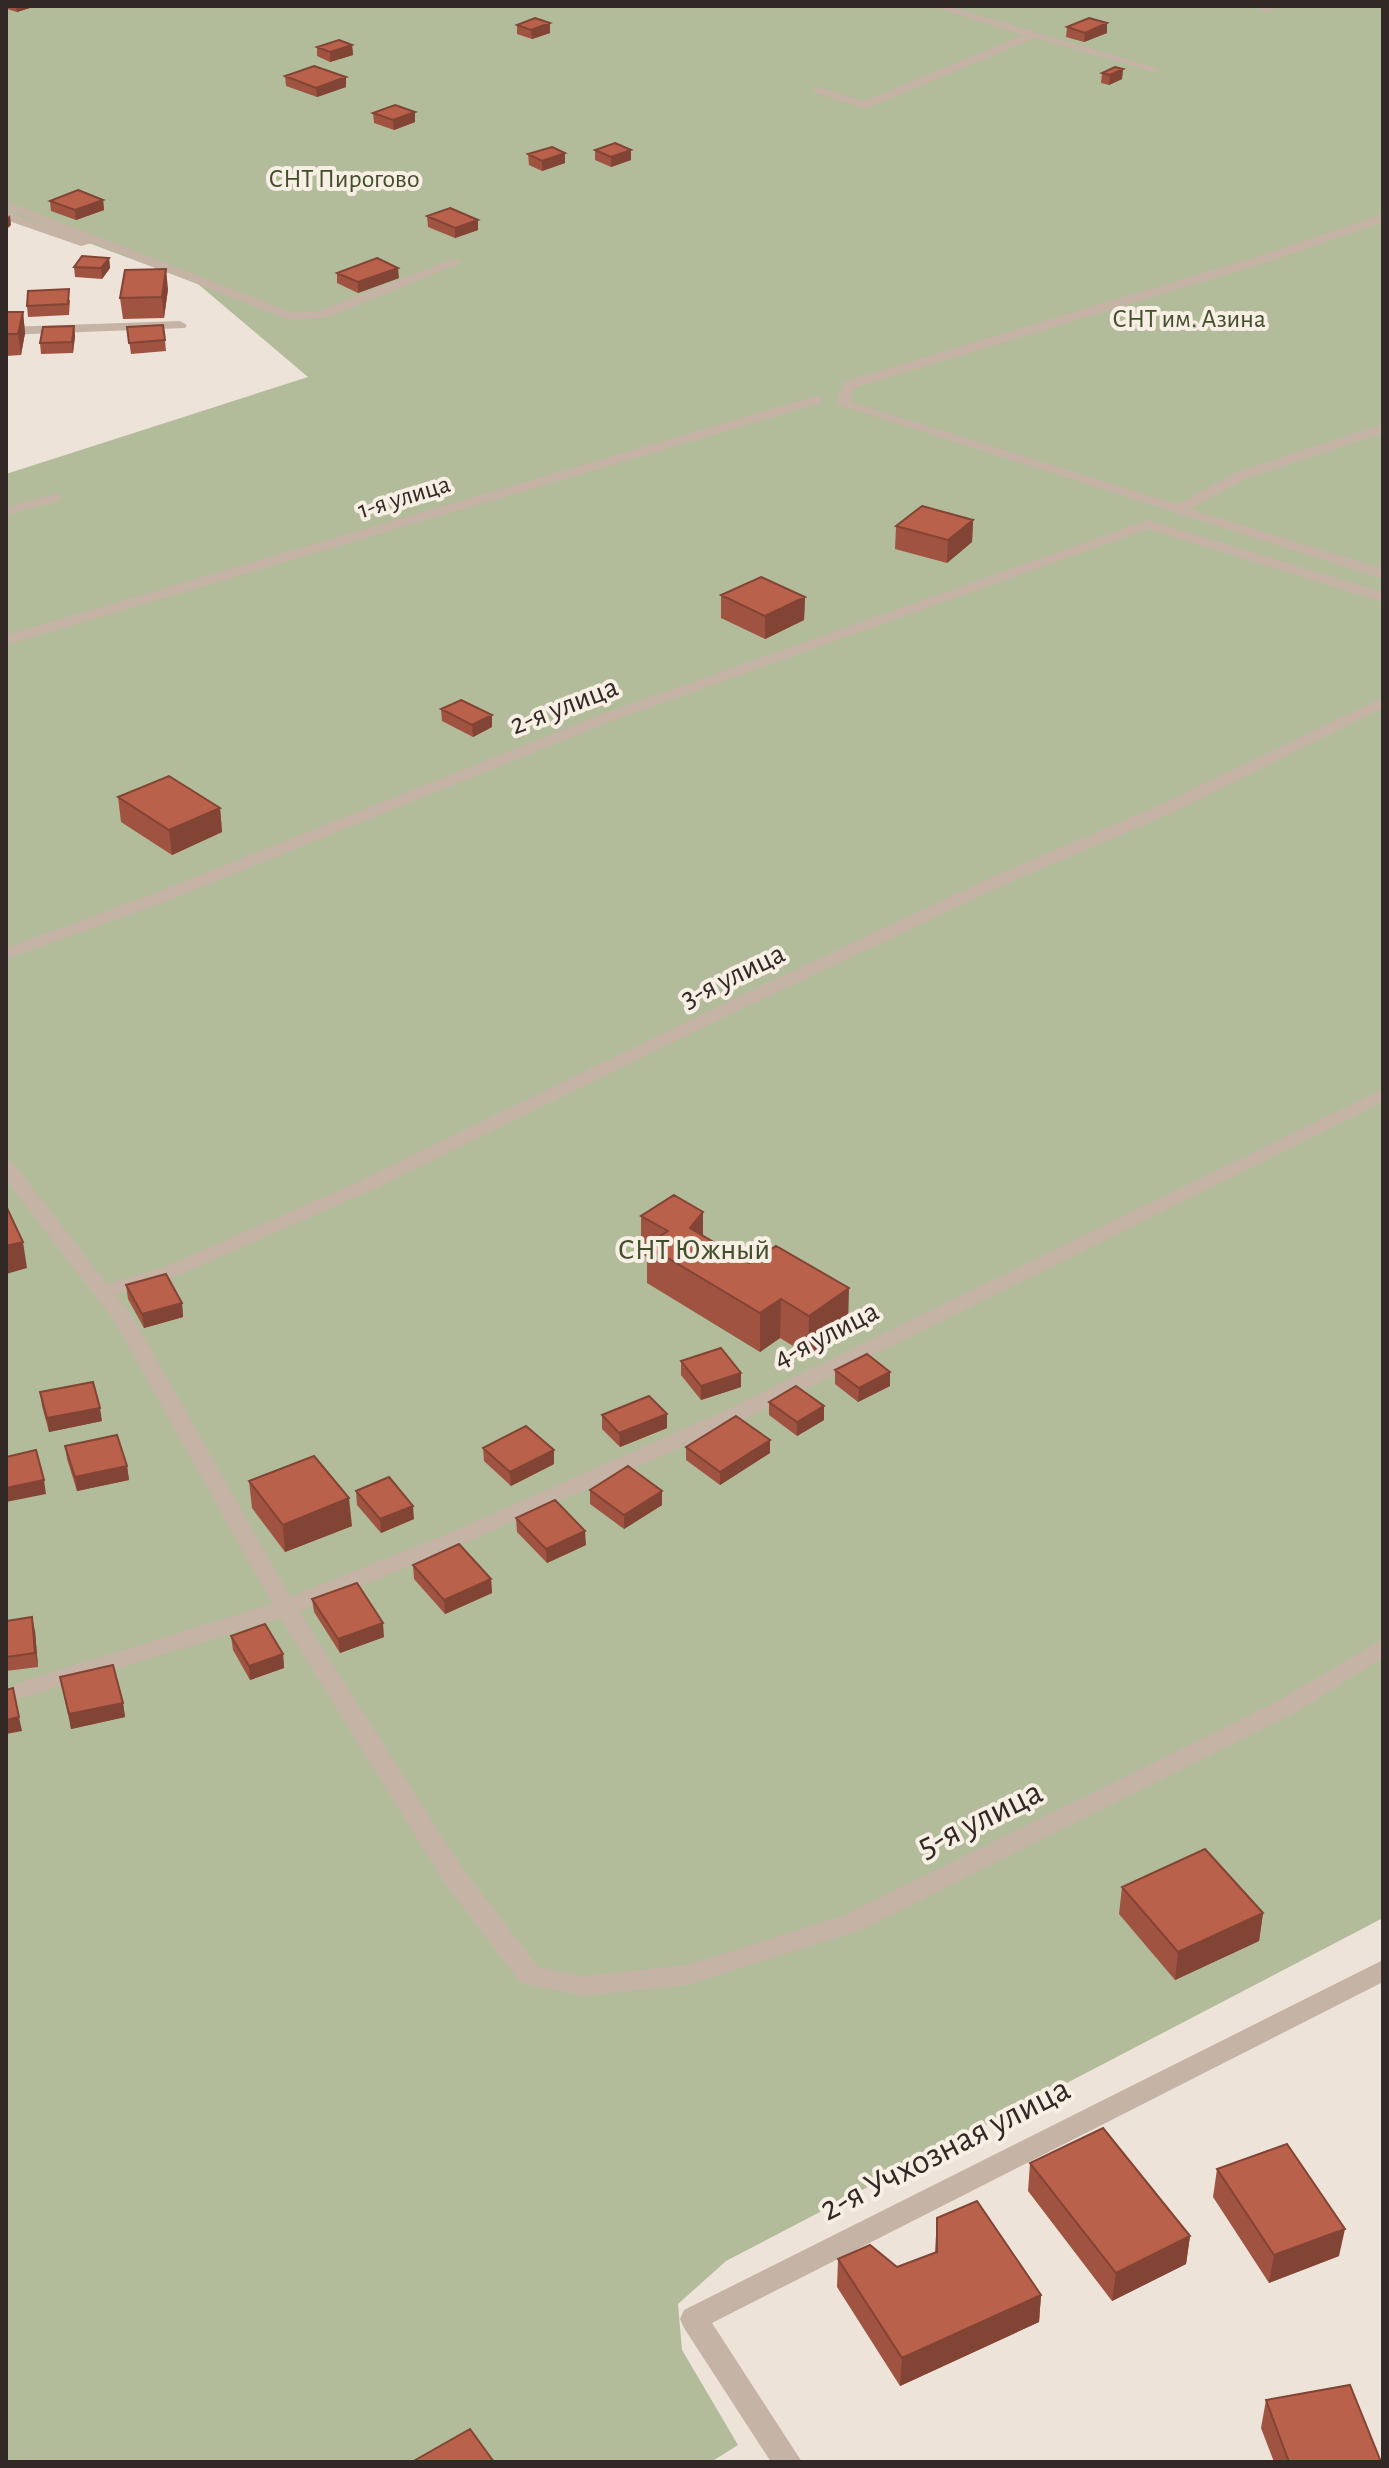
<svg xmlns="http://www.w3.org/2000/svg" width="1389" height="2468" font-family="'Alegreya Sans',sans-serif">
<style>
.green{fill:#b2bc9b}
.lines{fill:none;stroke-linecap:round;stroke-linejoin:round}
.lane{fill:#c5b3a6;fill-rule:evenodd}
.street{fill:#c5b3a6;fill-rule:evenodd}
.wall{fill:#a05340}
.shaded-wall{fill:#824434}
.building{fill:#ba614b;stroke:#824434;stroke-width:2}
.labels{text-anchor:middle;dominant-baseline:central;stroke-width:8;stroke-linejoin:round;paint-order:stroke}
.far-park-label{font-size:26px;fill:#434e2c;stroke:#f7eee4}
.far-street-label{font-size:26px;fill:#322926;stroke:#f7eee4}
.street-label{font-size:30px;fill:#322926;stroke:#f7eee4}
.park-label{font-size:30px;fill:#434e2c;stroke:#f7eee4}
.near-street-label{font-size:36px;fill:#322926;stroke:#f7eee4}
</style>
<rect width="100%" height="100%" fill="#eee3d9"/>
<path class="green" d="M6,6H1383V1918L726,2261L678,2304L682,2350L738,2445L711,2462H6V474L308,377L198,284L6,212Z"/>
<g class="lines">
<path class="lane" d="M931,6H948L1160,69L1154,72L1035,38L865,109L814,92V88L818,87L864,101L1023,35Z
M1252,6H1267L1274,10L1268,13Z
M6,201L291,312L319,311L452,259L463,262L326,318L289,320L6,209Z
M1383,214V222L1269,262L854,388L851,402L1177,504L1237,472L1383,424V433L1247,478L1190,509L1383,569V579L836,404L843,382L1259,256Z
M816,396L821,397V403L6,645V635Z
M55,494L60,495V501L6,515V507Z
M1148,520L1383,592V602L1148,529L609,722L162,903L6,959V948L150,895L597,716Z
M1383,697V708L1172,813L1006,884L737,1011L374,1189L181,1274L104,1298L94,1292L97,1287L167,1266L360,1181L725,1003L994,876L1160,805Z
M1383,1089V1102L745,1419L467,1542L294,1614L22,1698L14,1696L10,1690L14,1684L278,1602L451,1532L729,1409Z
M1383,1639V1658L1294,1713L863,1929L687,1985L584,1996L575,1993L571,1986L575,1979L584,1976L687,1965L845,1915L1278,1701Z"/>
<path class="street" d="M6,212L91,240L92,243L81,246L6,220Z
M180,321L187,325L185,328L6,335V327Z
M6,1161L13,1163L132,1316L295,1605L462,1868L538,1967L593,1979L597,1986L593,1993L584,1996L521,1983L444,1882L278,1614L113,1319L6,1180Z
M1383,1960V1982L712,2323L802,2462H771L684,2328L680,2319L684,2310Z"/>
</g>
<path class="wall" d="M7,6H33V7L17,12L7,9Z
M550,23V33L532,39L517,34V25Z
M1067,27L1107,33L1084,42L1066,37Z
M352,45L353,55L330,62L317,56V47Z
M1123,69L1122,79L1109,85L1101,83L1102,73Z
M285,76L346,77V87L317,97L286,86Z
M373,113L415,122L394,130L374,123Z
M595,150L631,160L611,167L595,160Z
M565,153V163L542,171L529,165L528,154Z
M103,200L104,210L76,220L51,211L50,201Z
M427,216L478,220V230L455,238L428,227Z
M109,258L110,268L102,279L75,277L74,267Z
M337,273L399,278L358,293L337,283Z
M168,289L164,318L123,319L120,298Z
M70,300L69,315L28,317L27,306Z
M6,312H23L25,333L21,355L6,356Z
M74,326L75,336L73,353L41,354L40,343Z
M127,327L165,340L166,351L131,354Z
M973,520L972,542L947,563L895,549L896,526Z
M721,595L805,597L804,620L765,639L721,618Z
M441,709L492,727L473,737L442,721Z
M118,797L220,808L222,832L172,855L121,822Z
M641,1216L703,1236L848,1327L808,1355L780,1338L760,1352L647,1283V1257L641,1254Z
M126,1285L182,1303L183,1317L144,1328L128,1299Z
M681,1361L741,1387L701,1400L681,1375Z
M835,1370L890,1386L858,1402L835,1384Z
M40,1392L102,1421L49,1432L42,1406Z
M769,1402L824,1420L797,1436L769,1415Z
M667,1414V1428L620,1447L602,1429V1415Z
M65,1446L127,1466L129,1480L77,1491L67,1459Z
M686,1447L770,1453L720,1485L686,1460Z
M483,1448L554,1450V1464L511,1486L484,1461Z
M249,1481L352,1526L285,1552L252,1508Z
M590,1490L662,1505L624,1529L590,1504Z
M356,1491L414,1519L381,1533L357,1505Z
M516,1518L586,1545L547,1563L517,1532Z
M413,1565L491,1579L492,1593L445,1614L414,1579Z
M312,1599L384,1637L340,1653L314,1612Z
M6,1621L35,1631L38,1667L6,1671Z
M231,1636L283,1654L284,1668L250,1680L233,1650Z
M60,1677L123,1703L125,1717L71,1729Z
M1122,1887L1263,1913L1259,1941L1175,1980L1119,1914Z
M1030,2163L1190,2236L1186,2264L1112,2301L1028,2191Z
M1217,2169L1339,2256L1269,2283L1213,2197Z
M937,2218L1041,2295L1039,2322L900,2386L837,2287L838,2259L897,2267L935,2252Z
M1266,2400L1381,2462H1274L1261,2428Z"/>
<path class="shaded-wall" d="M16,6H33V7L17,12Z
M550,23V33L532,39L531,30Z
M1107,23V33L1084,42L1085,33Z
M352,45L353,55L330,62V52Z
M1123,69L1122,79L1109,85L1110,75Z
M346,77V87L317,97L316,88Z
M415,112V122L394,130L393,120Z
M631,150V160L611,167V157Z
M565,153V163L542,171V161Z
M103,200L104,210L76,220L75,210Z
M10,215L11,225L6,230V219Z
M478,220V230L455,238V228Z
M109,258L110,268L102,279L101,268Z
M398,268L399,278L358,293V282Z
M166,269L168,289L164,318L162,297Z
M23,312L25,333L21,355L18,334Z
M74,326L75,336L73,353L72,342Z
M973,520L972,542L947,563L948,540Z
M805,597L804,620L765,639V616Z
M492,715V727L473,737L472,725Z
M220,808L222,832L172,855L169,830Z
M703,1212V1250L690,1228Z
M23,1242L27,1268L6,1274V1246Z
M849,1288L848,1327L808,1355L809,1316Z
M781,1299L780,1338L760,1352V1313Z
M182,1303L183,1317L144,1328L142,1314Z
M890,1372V1386L858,1402L859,1388Z
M741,1373V1387L701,1400V1386Z
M824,1406V1420L797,1436V1422Z
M100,1408L102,1421L49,1432L47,1418Z
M667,1414V1428L620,1447L619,1433Z
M770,1440V1453L720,1485V1472Z
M554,1450V1464L511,1486L510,1472Z
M127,1466L129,1480L77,1491L75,1477Z
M44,1480L46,1494L6,1502V1488Z
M662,1491V1505L624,1529V1515Z
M349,1498L352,1526L285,1552L283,1525Z
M413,1506L414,1519L381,1533L380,1519Z
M585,1531L586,1545L547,1563L546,1549Z
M491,1579L492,1593L445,1614L444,1600Z
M32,1617L35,1631L38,1667L35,1653Z
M383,1623L384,1637L340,1653L338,1639Z
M283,1654L284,1668L250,1680L249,1666Z
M123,1703L125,1717L71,1729L69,1714Z
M19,1717L22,1731L6,1734V1720Z
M1263,1913L1259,1941L1175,1980L1178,1952Z
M1345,2229L1339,2256L1269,2283L1274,2255Z
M1190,2236L1186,2264L1112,2301L1116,2273Z
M1041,2295L1039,2322L900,2386L902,2358Z"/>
<path class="building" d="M535,18L550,23L531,30L517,25Z
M1089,18L1107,23L1085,33L1067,27Z
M339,40L352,45L330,52L317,47Z
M314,66L346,77L316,88L285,76Z
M1115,67L1123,69L1110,75L1102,73Z
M395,105L415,112L393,120L373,113Z
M615,143L631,150L611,157L595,150Z
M552,147L565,153L542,161L528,154Z
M78,190L103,200L75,210L50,201Z
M450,208L478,220L455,228L427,216Z
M82,256L109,258L101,268L74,267Z
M377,258L398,268L358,282L337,273Z
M166,269L162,297L120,298L125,270Z
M69,289L68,304L27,306L28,291Z
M6,312H23L18,334H6Z
M163,325L165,340L129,343L127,327Z
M74,326L72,342L40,343L43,327Z
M922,506L973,520L948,540L896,526Z
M761,577L805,597L765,616L721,595Z
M461,700L492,715L472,725L441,709Z
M169,776L220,808L169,830L118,797Z
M674,1195L703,1212L690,1228L749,1263L776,1246L849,1288L809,1316L781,1299L760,1313L646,1245L668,1231L641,1216Z
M6,1206L23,1242L6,1246Z
M166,1274L182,1303L142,1314L126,1285Z
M721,1348L741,1373L701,1386L681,1361Z
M867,1354L890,1372L859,1388L835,1370Z
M93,1382L100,1408L47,1418L40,1392Z
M796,1386L824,1406L797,1422L769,1402Z
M649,1396L667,1414L619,1433L602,1415Z
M736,1416L770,1440L720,1472L686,1447Z
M526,1426L554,1450L510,1472L483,1448Z
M117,1435L127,1466L75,1477L65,1446Z
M36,1450L44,1480L6,1488V1457Z
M314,1456L349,1498L283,1525L249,1481Z
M628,1466L662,1491L624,1515L590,1490Z
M389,1477L413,1506L380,1519L356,1491Z
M555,1500L585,1531L546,1549L516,1518Z
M459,1544L491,1579L444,1600L413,1565Z
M357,1583L383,1623L338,1639L312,1599Z
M32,1617L35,1653L6,1657V1621Z
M265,1624L283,1654L249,1666L231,1636Z
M113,1665L123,1703L69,1714L60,1677Z
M13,1688L19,1717L6,1720V1690Z
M1205,1849L1263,1913L1178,1952L1122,1887Z
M1103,2128L1190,2236L1116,2273L1030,2163Z
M1287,2144L1345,2229L1274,2255L1217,2169Z
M977,2201L1041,2295L902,2358L838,2259L870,2245L897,2267L937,2252V2218Z
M1350,2385L1381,2462H1289L1266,2400Z
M470,2429L494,2462H412Z"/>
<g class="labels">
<g class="far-park-label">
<text x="344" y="179">СНТ Пирогово</text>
<text x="1189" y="319">СНТ им. Азина</text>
</g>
<g class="far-street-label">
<text transform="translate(404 497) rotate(-17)">1-я улица</text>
</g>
<g class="street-label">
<text transform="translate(564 706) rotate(-21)">2-я улица</text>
<text transform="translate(733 976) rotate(-26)">3-я улица</text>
<text transform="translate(826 1335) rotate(-27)">4-я улица</text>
</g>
<g class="park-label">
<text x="694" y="1250">СНТ Южный</text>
</g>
<g class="near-street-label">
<text transform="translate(980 1819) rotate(-26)">5-я улица</text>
<text transform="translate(945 2149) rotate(-27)">2-я Учхозная улица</text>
</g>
</g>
<rect width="1389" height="2468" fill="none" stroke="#322926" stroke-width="16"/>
</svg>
